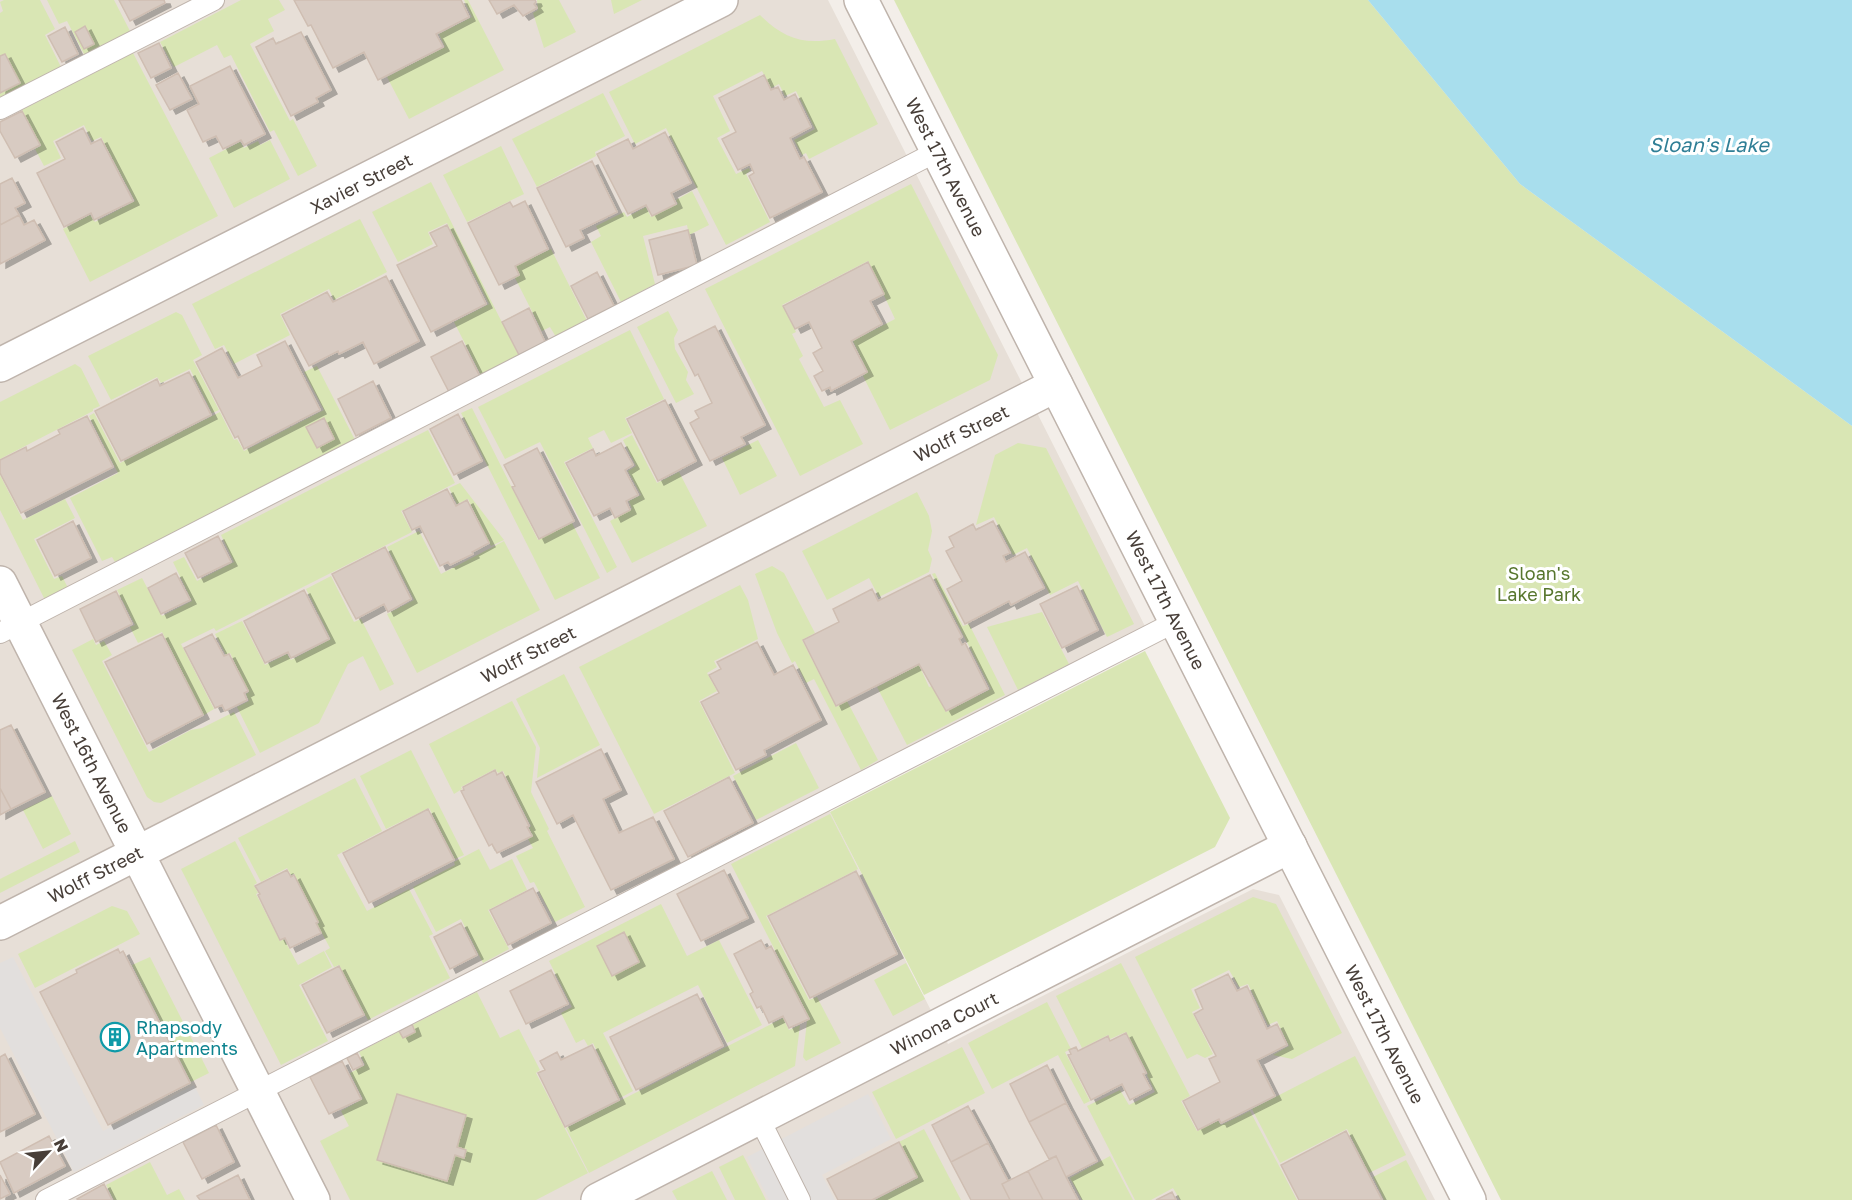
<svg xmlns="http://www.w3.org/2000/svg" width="1852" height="1200" font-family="'Golos Text',sans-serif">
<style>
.residential{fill:#e7dfd7}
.green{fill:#d9e6b4}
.parking{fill:#e2dfdd}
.water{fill:#a8deed}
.building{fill:#d8cbc2;stroke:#cfbeb2;stroke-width:1.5;filter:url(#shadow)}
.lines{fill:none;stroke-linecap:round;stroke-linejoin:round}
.service-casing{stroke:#bfb4ac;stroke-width:22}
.minor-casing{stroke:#bfb4ac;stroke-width:36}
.tertiary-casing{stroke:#bfb4ac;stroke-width:36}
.service{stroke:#fff;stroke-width:20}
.minor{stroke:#fff;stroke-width:33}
.tertiary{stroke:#fff;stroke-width:33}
.labels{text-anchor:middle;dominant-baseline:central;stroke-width:6;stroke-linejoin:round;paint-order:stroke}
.street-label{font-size:18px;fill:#473e38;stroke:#fff}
.park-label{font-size:18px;fill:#57762d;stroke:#fff}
.culture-label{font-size:18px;fill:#0d838f;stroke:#fff;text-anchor:start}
.water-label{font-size:20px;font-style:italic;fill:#307f96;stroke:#fff}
</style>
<defs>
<filter id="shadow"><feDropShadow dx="6" dy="4" stdDeviation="0" flood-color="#0004"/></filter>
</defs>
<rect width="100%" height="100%" fill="#f3eee9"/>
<path class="residential" d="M0,0H828L1153,642L827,806L948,1044L1253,889L1279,895L1435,1200H0Z"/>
<path class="green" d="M4,0H40L55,29L45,35L61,67L0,98V13L3,11L0,2Z
M47,0H114L131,33L85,56L67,21L59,24Z
M241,0H279L285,10L268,19L274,31L250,44L290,121L293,119L317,166L298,176L274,130L270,132L231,55L224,58L217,45L174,67L160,42Z
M464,0H468L504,70L409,119L387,77L445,47L439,34L472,17Z
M537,0H559L576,32L544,48L533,13L538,10Z
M611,0H642L614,14Z
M894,0H1368L1520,184L1852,426V1200H1501Z
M760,15C783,38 803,45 835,39L878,124L809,159L806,153L802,155L794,140L815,129L796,91L785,96L779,84L771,88L762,71L713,96L730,131L717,138L736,174L749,168L750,171L746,174L770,222L726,245L666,128L635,144L609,92Z
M133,53L218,216L90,282L63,229L90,215L95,222L135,201L101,137L92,141L84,125L53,141L61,158L44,166L35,149L41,146L22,110Z
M603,93L625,136L595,152L596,156L537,187L512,139Z
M270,140L290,179L234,208L209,158L240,142L244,148L258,141L260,145Z
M501,146L524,194L467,222L443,175Z
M431,182L519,356L481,375L454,322L489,304L447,223L428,232L433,244L398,262L372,212Z
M911,184L998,355L990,380L890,430L863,376L868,372L853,341L895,319L868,261L782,305L796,332L792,334L803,356L799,359L824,407L840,400L863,444L800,476L705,289Z
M692,191L709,225L689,235L687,225L643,236L655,284L621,302L591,242L601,236L596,226L624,212L627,217L646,207L651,217L678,204L676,200Z
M360,219L387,272L334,300L329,289L280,314L290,335L234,364L224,345L215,349L192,304Z
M551,249L587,321L556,337L550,327L542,331L515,278L520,275L516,266Z
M668,311L678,330L674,338L675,349L688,372L686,380L694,394L676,403L637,327Z
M176,312L182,315L202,355L193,360L219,410L212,413L190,369L161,383L157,377L111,400L88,356Z
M630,330L664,399L625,418L632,433L611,443L604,430L588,438L593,448L564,462L617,567L607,573L540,442L505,459L478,407Z
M75,364L81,368L100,406L93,409V411L0,459V402Z
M317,366L355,440L115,562L112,557L102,561L70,498L118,473L89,416L94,413L120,463L220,412L234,440L237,439L244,451L324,410L304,372Z
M472,408L538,540L572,523L600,578L555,600L461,413Z
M428,430L455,483L401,511L412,532L216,631L214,628L181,644L214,709L204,715L162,632L138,643L130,627L135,625L117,590L142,578L162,616L192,601L173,562L184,557L197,581L234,562L221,535Z
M632,435L657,483L679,472L707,526L632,563L610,521L632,509L629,501L641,495L628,471L636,466L623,440Z
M758,440L777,476L740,495L722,458Z
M1018,443L1046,448L1134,624L1107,637L1078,581L1050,595L1027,548L1013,555L994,517L976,525L995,455Z
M0,475L23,520L65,499L75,518L34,539L54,579L62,576L69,590L46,602L0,510Z
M460,483L504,540L491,546L468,499L457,504L449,488Z
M917,492L929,516L932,531L928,550L932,559L929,572L879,597L869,578L827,600L802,551Z
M419,531L441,574L504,541L540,610L417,673L387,614L414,600L387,547Z
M772,566L784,573L815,633L802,640L836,707L847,701L878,760L861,770L814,679L806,683L795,661L792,663L777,633L755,574Z
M935,573L963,626L969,624L1005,695L907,745L877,687L919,665L929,687L932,686L946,712L991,689L932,574Z
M331,576L354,622L361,619L394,684L380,691L363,656L348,664L319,723L260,753L237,707L249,701L246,694L249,692L230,653L226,655L215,634L242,621L265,665L287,654L291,660L331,639L306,589Z
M740,585L748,600L758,639L714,661L717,667L707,673L717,691L699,701L735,773L654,814L579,667Z
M1042,612L1069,664L1018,690L987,627Z
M93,639L96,645L104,641L112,655L102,661L149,752L191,730L202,728L234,712L256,755L161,803L154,802L147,797L72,650Z
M1145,651L1230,818L1215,847L924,995L830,812Z
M564,674L600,745L537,778L540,748L516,699Z
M512,701L536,747L531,792L549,829L547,831L585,907L555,922L534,882L530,883L516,856L533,848L528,839L533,836L529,828L531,826L503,771L498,773L495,769L461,787L462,789L454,794L429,744Z
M796,743L819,788L756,820L733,776Z
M411,750L464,855L455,859L429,808L386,829L360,776Z
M355,778L382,831L337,855L367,911L409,889L433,934L429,936L450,978L368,1020L339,965L334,967L325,951L330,948L317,924L319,923L294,874L291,875L287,868L261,882L238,838Z
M52,796L71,834L43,849L23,810Z
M830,814L858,869L766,916L809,1000L817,997L841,1043L806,1061L803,1057L807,1021L810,1019L731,864Z
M75,841L80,852L0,893V879Z
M235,841L257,883L254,885L258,893L256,894L280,941L284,939L298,965L324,951L332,967L299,985L328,1041L281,1065L181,869Z
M479,849L490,870L512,859L527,890L488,910L509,949L483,963L461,919L436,932L413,887L455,865L454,862Z
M1253,897L1276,904L1342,1033L1292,1059L1273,1055L1289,1046L1277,1021L1268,1025L1248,984L1239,987L1229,970L1191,989L1200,1008L1192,1012L1213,1054L1205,1058L1197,1054L1187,1059L1135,957Z
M661,904L687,956L719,940L762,1025L727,1043L698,985L603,1033L633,1091L620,1098L593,1043L588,1046L584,1039L576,1043L561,1013L572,1007L549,961Z
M112,906L127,911L140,934L35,988L18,954Z
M150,957L209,1073L191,1082L132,965Z
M906,963L925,999L893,1016L874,980Z
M1121,963L1190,1096L1181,1101L1197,1131L1218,1121L1221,1125L1250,1111L1297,1200H1180L1173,1188L1151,1200H1135L1087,1106L1120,1090L1129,1105L1155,1092L1147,1075L1148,1074L1126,1032L1110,1039L1108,1035L1082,1048L1056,996Z
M477,992L500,1038L519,1029L540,1070L536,1073L588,1173L536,1200H350L320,1141L349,1126L341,1111L363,1099L350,1073L365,1065L359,1052Z
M1047,1002L1071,1049L1065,1052L1090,1101L1084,1104L1058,1055L992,1089L968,1043Z
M783,1018L789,1030L800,1025L795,1066L589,1173L566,1128Z
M962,1047L985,1093L896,1139L872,1092Z
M1355,1056L1406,1155L1369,1173L1347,1129L1280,1163L1252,1109Z
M924,1129L961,1200H875L918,1178L899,1142Z
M743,1155L766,1200H735L719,1167Z
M1110,1156L1133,1200H1082L1070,1178Z
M1406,1160L1427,1200H1384L1373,1177Z
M150,1162L167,1195L179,1189L185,1200H114L106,1185Z
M712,1171L727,1200H677L672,1191Z"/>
<path class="parking" d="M13,957L103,1131L194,1085L204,1105L74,1172L0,1028V963Z
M868,1094L891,1139L822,1175L835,1200H769L747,1157Z"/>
<path class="water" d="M1368,0H1852V426L1520,184Z"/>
<path class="building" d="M119,0H164L165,3L130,21Z
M294,0H461L469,17L436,34L443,47L378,80L364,52L333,68L311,25L308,26Z
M489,0H535L536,2L534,4L537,8L523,16L514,5L497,14Z
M85,26L94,44L84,49L75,32Z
M65,27L78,54L62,62L48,36Z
M301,32L331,90L316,98L318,102L291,116L256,47L273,38L276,44Z
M159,43L171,68L151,78L138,53Z
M5,54L20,83L0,93V56Z
M230,66L265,134L244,145L241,140L223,149L216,136L203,142L187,110L199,104L190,86Z
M178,73L192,99L170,110L156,85Z
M764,75L771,90L778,87L784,100L795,94L811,127L790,138L800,159L804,157L822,192L770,218L749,176L754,173L750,164L738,170L722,139L736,132L719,98Z
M22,111L40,145L15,158L0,131V122Z
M83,128L91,144L101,139L133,201L94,220L91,213L64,227L37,173L65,159L56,142Z
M665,132L691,183L671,193L676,204L652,216L646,205L628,214L597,154L628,139L633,149Z
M592,161L617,212L580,230L584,238L566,247L537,188Z
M12,178L25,203L15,208L19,215L0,225V184Z
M525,201L548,249L515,266L519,275L499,285L468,223L510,202L513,207Z
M19,215L24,225L34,220L45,240L0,264V225Z
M447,225L486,304L431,332L397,265L437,246L430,233Z
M688,230L697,265L658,275L649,240Z
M868,262L884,294L870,301L882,324L851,341L867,372L831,391L830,387L822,391L814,376L823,371L813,353L822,348L809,322L795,329L783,306Z
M597,272L614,306L588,319L571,286Z
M386,276L419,341L374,364L363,342L339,354L338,351L309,366L282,315L327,292L333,302Z
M529,308L545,342L519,355L502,322Z
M715,326L765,425L741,437L745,444L710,461L690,423L699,418L695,411L712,403L698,374L695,376L679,344Z
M285,341L320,410L244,449L238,436L235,438L196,362L222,348L238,378L262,366L257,355Z
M462,341L480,377L449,392L431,357Z
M189,372L211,415L121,461L95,411L157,379L160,386Z
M373,381L391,418L356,436L338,399Z
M665,400L696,461L658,481L627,419Z
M458,414L482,461L454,475L430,429Z
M87,416L113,467L21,513L0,473V460L26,447L27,451L60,434L58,430Z
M324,418L334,439L317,448L306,427Z
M621,443L633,465L625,470L638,495L626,501L630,510L615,518L610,508L594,516L566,463L593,449L596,456Z
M537,448L574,521L539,539L512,487L515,486L504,465Z
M447,489L456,506L467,500L489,543L472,552L473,554L450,565L448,562L440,566L420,526L412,530L403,511Z
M73,521L91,558L55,576L37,540Z
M993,521L1010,553L1003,556L1006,562L1025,552L1044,588L1011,605L1009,601L965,624L947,589L962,581L946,551L954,547L949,537L973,524L976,530Z
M218,536L231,562L198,578L185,553Z
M385,547L411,599L388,612L384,604L356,619L332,574Z
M176,573L190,600L161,614L148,588Z
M930,575L962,637L959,639L962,645L965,643L988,689L946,711L919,664L836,706L803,640L839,622L833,609L872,589L878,601Z
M1077,586L1098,630L1062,648L1040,604Z
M304,590L329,639L291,658L288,652L265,663L244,621Z
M116,591L132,624L96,642L80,609Z
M162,634L203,715L147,744L105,662Z
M212,634L224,656L229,654L248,691L244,693L247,700L225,711L222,705L215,708L184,648Z
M757,642L774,675L793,665L821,720L764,750L766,755L736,770L701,702L719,693L709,675L721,669L717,662Z
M11,725L45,792L11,809L0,788V730Z
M601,749L621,790L603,799L619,833L653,817L674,859L611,890L573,815L557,824L536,782Z
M495,770L497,775L502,772L529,826L527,827L532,836L497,853L492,844L489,846L461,791L464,790L463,787Z
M729,777L753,823L688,857L664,811Z
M0,788L11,809L0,815Z
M428,809L454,860L369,903L343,853Z
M287,870L291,877L294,875L318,922L316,923L321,933L290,948L285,938L280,940L258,895L260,894L255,886Z
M724,870L748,918L701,941L677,894Z
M856,871L897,954L810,998L768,916Z
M533,888L551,923L508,945L490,910Z
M461,923L477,955L450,969L434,937Z
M624,932L639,962L612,976L597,946Z
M761,940L766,949L771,946L809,1019L789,1028L783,1016L769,1023L761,1006L757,1008L750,994L753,992L734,954Z
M118,949L120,953L123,951L190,1083L108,1125L40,992L77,973L76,970Z
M339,966L364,1015L327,1033L302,985Z
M551,970L568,1004L526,1024L510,991Z
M1228,974L1237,991L1247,986L1267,1029L1277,1024L1287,1045L1257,1060L1275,1096L1221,1123L1219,1119L1198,1130L1183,1101L1220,1082L1209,1059L1216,1056L1194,1014L1203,1009L1195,990Z
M697,994L723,1046L636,1090L610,1037Z
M412,1024L415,1032L403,1038L399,1031Z
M1126,1033L1146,1073L1143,1074L1151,1089L1130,1100L1122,1084L1091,1100L1068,1055L1071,1054L1069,1050L1076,1047L1078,1051L1108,1036L1110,1041Z
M592,1045L619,1100L565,1127L538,1073L545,1070L540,1061L557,1052L561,1060Z
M357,1053L363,1065L353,1070L347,1058Z
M5,1054L35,1114L0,1132V1057Z
M342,1061L361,1099L329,1114L310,1077Z
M1047,1065L1066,1103L1029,1122L1010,1084Z
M397,1094L466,1115L457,1147L466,1150L464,1158L455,1155L447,1181L377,1160Z
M1066,1103L1097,1161L1066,1177L1056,1156L1049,1159L1029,1122Z
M968,1106L988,1143L951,1162L932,1125Z
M216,1125L234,1162L202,1179L183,1142Z
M1346,1131L1382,1200H1299L1281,1165Z
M49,1136L65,1166L14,1193L0,1162Z
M899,1142L917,1177L872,1200H838L827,1179Z
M988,1143L1008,1181L1002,1184L1010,1200H971L951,1162Z
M1056,1156L1066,1177L1078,1200H1043L1028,1171Z
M1028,1171L1043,1200H1010L1002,1184Z
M0,1175L10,1194L0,1199Z
M238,1175L250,1200H200L197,1196Z
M104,1184L112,1200H78L77,1199Z
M1172,1192L1176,1200H1156Z"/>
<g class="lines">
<g class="service-casing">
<path id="service" d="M0,109L214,0
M0,633L938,151
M759,1118L800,1200
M46,1200L1177,621"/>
</g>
<g class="minor-casing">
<path id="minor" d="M0,365L721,0
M0,583L313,1200
M0,923L1056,385
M598,1200L1290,846"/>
</g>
<g class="tertiary-casing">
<path id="tertiary" d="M861,0L1469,1200"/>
</g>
<use href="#service" class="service"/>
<use href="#minor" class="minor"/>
<use href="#tertiary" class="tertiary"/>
</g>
<defs>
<g id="building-ring" transform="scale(1.5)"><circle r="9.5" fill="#fff" stroke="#0f9aa8" stroke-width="1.5"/><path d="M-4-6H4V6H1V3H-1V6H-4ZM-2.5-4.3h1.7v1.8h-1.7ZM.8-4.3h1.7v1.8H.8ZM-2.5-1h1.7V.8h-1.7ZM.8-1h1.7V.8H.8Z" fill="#0f9aa8"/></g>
</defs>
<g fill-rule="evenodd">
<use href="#building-ring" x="115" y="1037"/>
</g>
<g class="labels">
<g class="street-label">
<text transform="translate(946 167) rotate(63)">West 17th Avenue</text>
<text transform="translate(361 183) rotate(-27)">Xavier Street</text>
<text transform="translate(961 433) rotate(-27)">Wolff Street</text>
<text transform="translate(1166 600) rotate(63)">West 17th Avenue</text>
<text transform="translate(528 654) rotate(-27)">Wolff Street</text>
<text transform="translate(92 763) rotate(63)">West 16th Avenue</text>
<text transform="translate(95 874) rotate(-27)">Wolff Street</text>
<text transform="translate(944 1023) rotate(-27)">Winona Court</text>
<text transform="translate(1385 1034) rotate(63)">West 17th Avenue</text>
</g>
<g class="park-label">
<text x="1539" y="573">Sloan's<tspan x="1539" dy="21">Lake Park</tspan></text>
</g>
<g class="culture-label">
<text x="136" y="1027">Rhapsody<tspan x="136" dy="21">Apartments</tspan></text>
</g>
<g class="water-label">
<text x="1709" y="144">Sloan's Lake</text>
</g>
</g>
<g transform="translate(48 1152) rotate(63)" stroke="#ffffff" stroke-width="4.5" paint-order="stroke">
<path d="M0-4.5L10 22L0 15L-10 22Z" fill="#473e38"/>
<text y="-9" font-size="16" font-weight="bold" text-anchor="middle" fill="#473e38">N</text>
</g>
</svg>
